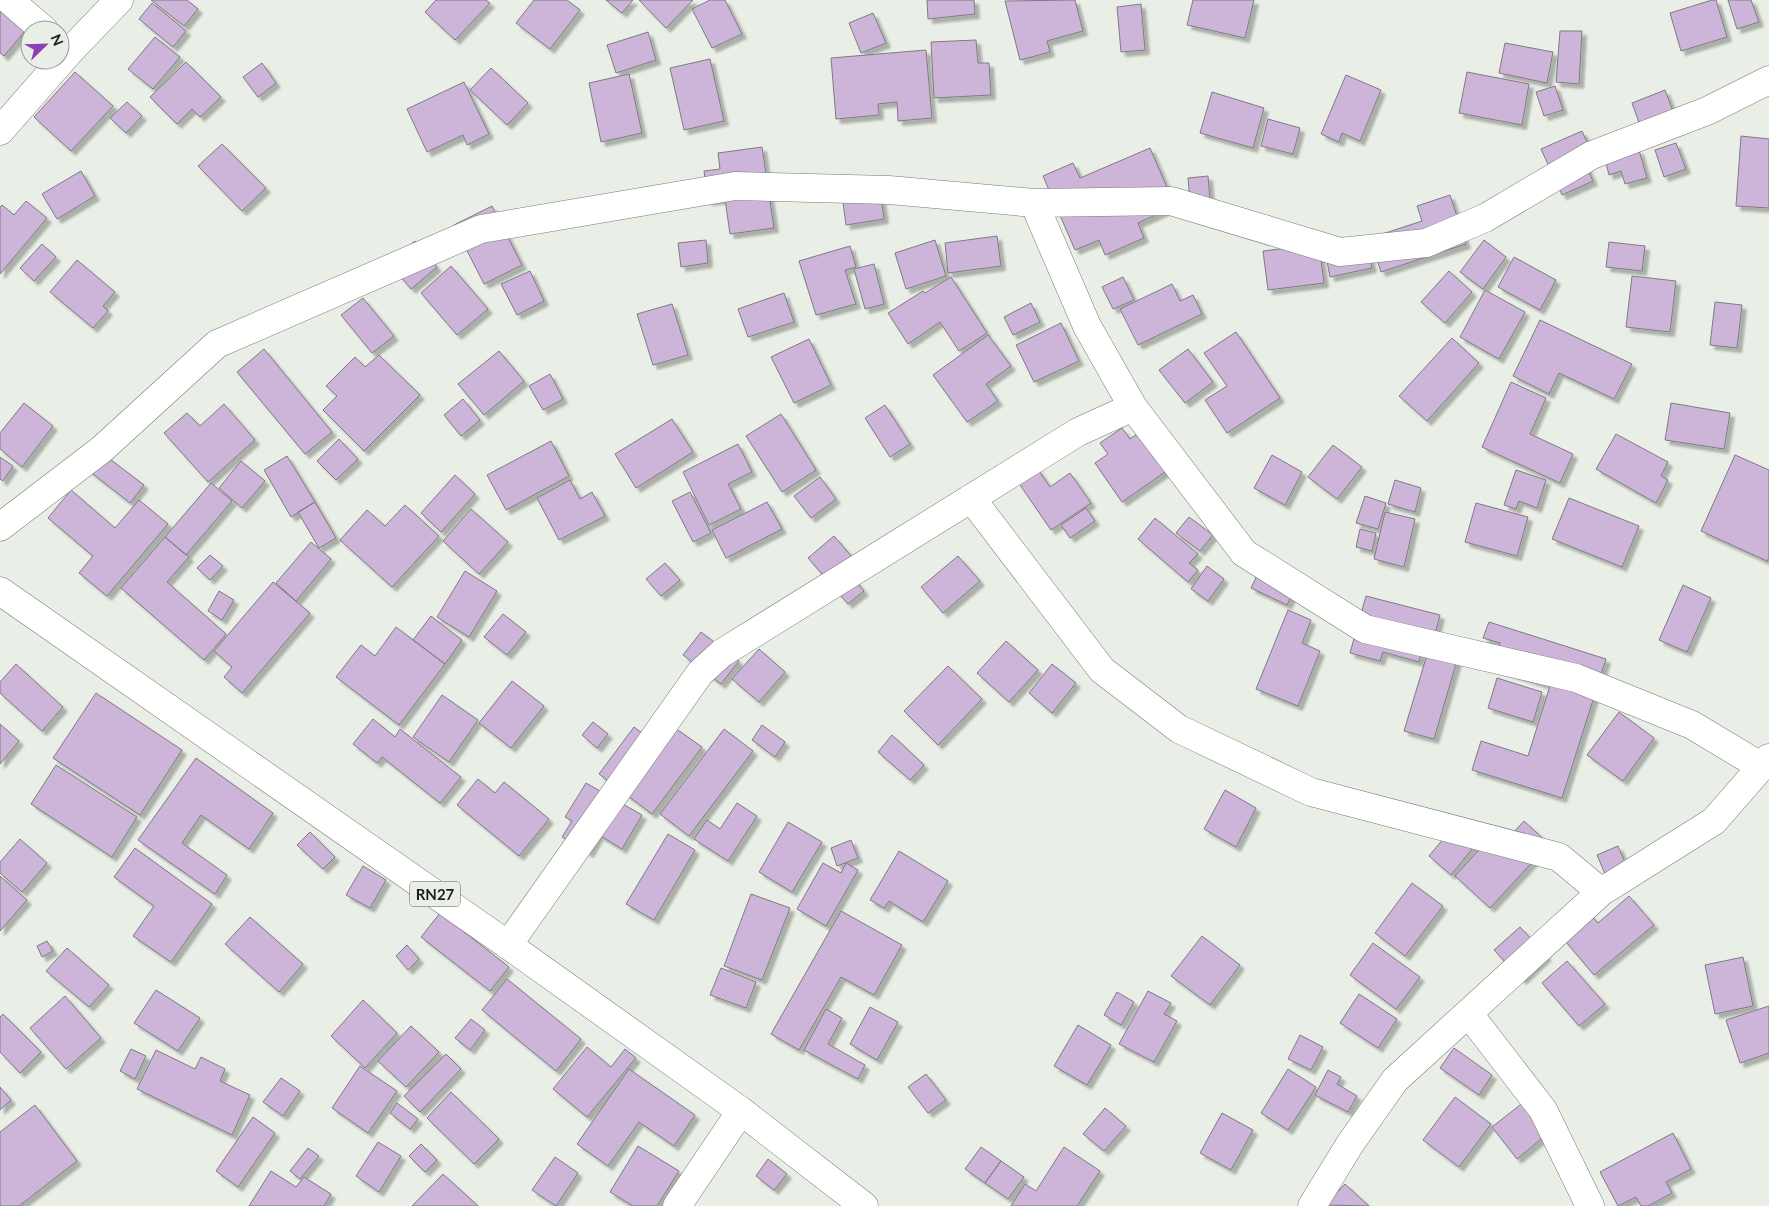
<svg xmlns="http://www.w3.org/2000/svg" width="1769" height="1206" font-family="Lato,sans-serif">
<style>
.building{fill:#ccb5d9;stroke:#7f7a82;filter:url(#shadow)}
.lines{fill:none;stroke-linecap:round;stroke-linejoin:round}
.minor-casing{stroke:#767b73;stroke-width:29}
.major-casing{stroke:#767b73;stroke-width:29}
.minor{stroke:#fff;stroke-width:28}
.major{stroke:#fff;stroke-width:28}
.labels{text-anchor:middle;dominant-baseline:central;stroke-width:4;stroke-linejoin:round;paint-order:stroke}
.shield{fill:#e9efe6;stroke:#5a5d58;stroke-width:1}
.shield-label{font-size:15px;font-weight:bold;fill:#1c1e1b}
</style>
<defs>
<filter id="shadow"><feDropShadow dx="4.5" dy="4.5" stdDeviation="1" flood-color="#0004"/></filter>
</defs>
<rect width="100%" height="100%" fill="#e9efe6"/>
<path class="building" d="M151,0H187L198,9L184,26Z
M436,0H486L490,3L455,40L425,12Z
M534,0H567L580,10L550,49L516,23Z
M606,0H633L622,13Z
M639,0H693L666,28Z
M710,0H725L742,34L712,48L692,9Z
M927,0H974L975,14L928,19Z
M1075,0L1083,31L1047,41L1050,52L1020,60L1005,1Z
M1193,0H1254L1245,38L1187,25Z
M1712,0H1716L1727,37L1681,51L1670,13Z
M1728,0H1751L1759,22L1737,29Z
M152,3L186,31L173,47L139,19Z
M1141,4L1145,50L1121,52L1117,7Z
M0,10L25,31L4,56L0,53Z
M873,13L886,43L861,53L849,23Z
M1560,31H1582L1579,84L1556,82Z
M648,32L656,60L616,73L607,45Z
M155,37L180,57L153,89L128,69Z
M976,40L978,63H989L991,95L934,98L931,42Z
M1505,43L1553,52L1547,83L1499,73Z
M926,50L932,118L898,121L897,102L878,104L879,115L836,119L831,58Z
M710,59L724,121L684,130L670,68Z
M186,62L221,97L200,117L192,109L177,124L150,97Z
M262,63L276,83L258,97L243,77Z
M491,68L528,103L507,125L470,90Z
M75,72L113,106L71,151L34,117Z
M1467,72L1529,84L1522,125L1459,113Z
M629,74L642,133L601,142L589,83Z
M1346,75L1381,90L1360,141L1342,133L1339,142L1321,134Z
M464,82L489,134L467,145L463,135L427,152L407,109Z
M1555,86L1563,110L1544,116L1536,92Z
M1665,90L1680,129L1646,142L1632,103Z
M1212,92L1264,108L1253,148L1200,133Z
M127,102L142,116L126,133L110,118Z
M1268,119L1300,128L1293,154L1261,146Z
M1582,131L1590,149L1580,153L1593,181L1562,195L1541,149Z
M1741,136L1769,139V208L1736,206Z
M1676,143L1686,169L1664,177L1655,150Z
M222,144L266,188L242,211L198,166Z
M762,147L774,228L730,234L725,199L708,201L704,171L720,169L718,153Z
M1150,148L1175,206L1138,223L1144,238L1105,255L1099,240L1075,250L1043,176L1073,163L1080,178Z
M1639,150L1647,178L1625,184L1621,171L1609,175L1605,159Z
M81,171L95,196L57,219L42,194Z
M878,176L884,219L846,225L840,181Z
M1208,176L1210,199L1190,201L1188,178Z
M1450,195L1466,244L1381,272L1370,238L1422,221L1417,206Z
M26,201L47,218L0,274V207L2,205L14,215Z
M492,206L522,265L484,284L454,225Z
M997,236L1001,266L948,273L945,243Z
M1366,236L1372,268L1330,277L1324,245Z
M706,240L708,263L681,267L678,243Z
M935,240L946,276L906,289L895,253Z
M1484,240L1506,257L1483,289L1460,272Z
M415,241L437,267L411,289L389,263Z
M1609,242L1645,246L1642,271L1606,267Z
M42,244L56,257L34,281L20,268Z
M1319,244L1324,283L1268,290L1263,251Z
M850,246L856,267L845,270L856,304L816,315L799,261Z
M1514,257L1556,280L1540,310L1498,287Z
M77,260L115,292L103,306L108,311L93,328L50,292Z
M874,264L884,304L865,309L854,269Z
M451,266L488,309L457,335L421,293Z
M530,271L544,301L517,315L501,284Z
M1449,271L1472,292L1445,323L1421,302Z
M1632,276L1676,281L1670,332L1626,327Z
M951,277L987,333L959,351L940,322L908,344L888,313L923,291L925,293Z
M1123,277L1134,300L1113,309L1102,287Z
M1172,284L1180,301L1193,295L1202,314L1138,345L1120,309Z
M1485,290L1525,312L1499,359L1460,337Z
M784,293L794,322L748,337L738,309Z
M363,298L394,336L372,353L341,315Z
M1715,302L1742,305L1737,348L1710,345Z
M1031,303L1040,322L1013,335L1004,317Z
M672,304L688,355L653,365L637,314Z
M1540,320L1632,364L1614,399L1559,373L1549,394L1513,376Z
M1061,323L1079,361L1034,382L1016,345Z
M1236,332L1280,398L1227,433L1205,400L1227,386L1204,353Z
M988,335L1011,366L986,384L998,401L967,422L933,375Z
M1452,338L1479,363L1427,421L1399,396Z
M809,339L831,385L794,403L771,357Z
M264,349L332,432L305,454L237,372Z
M1188,349L1213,382L1185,403L1159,370Z
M499,351L524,381L484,415L458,384Z
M379,355L420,395L364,451L323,410L337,396L326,386L355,357L365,367Z
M550,374L563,399L543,410L529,386Z
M1511,382L1546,398L1530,434L1573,454L1560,483L1482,447Z
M463,399L480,420L461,436L444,415Z
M24,403L53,426L22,467L0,449V433Z
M1671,403L1730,413L1724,449L1665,440Z
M224,404L255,440L208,482L164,433L187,413L200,426Z
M885,405L910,444L890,457L865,418Z
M781,414L816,470L782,492L746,436Z
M672,419L693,452L636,488L615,454Z
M1148,426L1175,465L1122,502L1095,463L1108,454L1100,443L1122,428L1130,439Z
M1616,434L1668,462L1661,476L1668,480L1656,503L1596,469Z
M339,439L358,459L336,480L317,461Z
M551,441L569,476L506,510L487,475Z
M738,444L752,472L728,484L741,509L709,525L683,472Z
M1333,445L1362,467L1337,499L1308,477Z
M102,453L144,485L130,503L88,470Z
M1272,455L1302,472L1285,505L1254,488Z
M1735,455L1769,470V558L1767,561L1701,531Z
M287,456L315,502L291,517L264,470Z
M0,457L13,466L3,481L0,479Z
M241,461L265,481L242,508L219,488Z
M1037,468L1050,487L1070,473L1091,503L1051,530L1018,482Z
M1516,470L1546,480L1537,508L1519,501L1516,509L1504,505Z
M455,475L475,494L441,532L421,513Z
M820,477L836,499L811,518L794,496Z
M570,480L580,499L592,492L605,516L559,540L537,498Z
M1395,480L1421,488L1415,512L1388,504Z
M211,483L232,501L186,555L165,537Z
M71,490L115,528L139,500L168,524L107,596L79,573L93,556L48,518Z
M690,492L711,533L693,542L672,501Z
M1365,496L1386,503L1378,529L1356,523Z
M1569,498L1639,526L1622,567L1552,539Z
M315,502L336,538L319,548L298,512Z
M767,502L782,529L726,558L712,530Z
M1476,503L1528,517L1517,556L1465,542Z
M405,505L439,536L392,587L340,540L367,510L385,526Z
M1086,508L1095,521L1070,538L1061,525Z
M471,509L508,542L479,574L443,541Z
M1385,512L1415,519L1404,567L1374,559Z
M1189,517L1213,535L1200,551L1176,533Z
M1155,518L1198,554L1189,563L1198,570L1188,582L1138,539Z
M1360,529L1376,533L1372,551L1356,547Z
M834,536L858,564L849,573L864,591L848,604L808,558Z
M165,537L189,557L167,582L226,634L204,660L121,588Z
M311,542L331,559L296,601L276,583Z
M210,555L223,566L210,580L197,568Z
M958,556L980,581L943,613L921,587Z
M665,563L680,580L661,596L646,579Z
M1262,565L1298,582L1287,605L1251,588Z
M1207,566L1224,579L1208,601L1191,589Z
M465,571L497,591L469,637L437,617Z
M273,582L310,613L242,693L224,677L232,667L214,651Z
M1683,585L1711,598L1687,652L1659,640Z
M219,591L234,600L222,620L208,611Z
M1366,596L1440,615L1432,646L1423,644L1419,662L1383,652L1380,661L1350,653Z
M1288,610L1311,620L1302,643L1320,651L1298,706L1256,689Z
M503,614L526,632L507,655L484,637Z
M431,616L462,640L445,664L413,640Z
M1489,622L1606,659L1562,798L1472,770L1481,741L1528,756L1550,686L1493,668L1500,643L1483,638Z
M396,627L445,664L399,725L336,677L361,645L375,656Z
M701,632L739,661L721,684L683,655Z
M1006,641L1038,670L1009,702L977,673Z
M1429,648L1458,657L1434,739L1404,731Z
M759,649L785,672L759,702L732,679Z
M16,664L63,707L42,731L0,693V682Z
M1052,664L1076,683L1052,713L1029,693Z
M948,666L982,699L938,745L904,711Z
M1497,678L1542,692L1533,722L1488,708Z
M512,681L544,706L511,748L479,723Z
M96,693L182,750L140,815L53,758Z
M442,695L478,720L449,762L413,737Z
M1619,712L1654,738L1623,781L1587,755Z
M373,719L395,737L400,729L461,777L440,803L382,757L377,763L353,744Z
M593,722L608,734L597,748L582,735Z
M0,724L19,741L0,764Z
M762,725L785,742L775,757L752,740Z
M634,727L661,747L675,728L702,747L652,814L599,774Z
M724,729L753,751L689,836L660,814Z
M892,735L924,765L910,780L878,752Z
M196,758L273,813L249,849L201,815L182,843L227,875L215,894L138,840Z
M56,765L137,817L112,857L31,804Z
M478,779L495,793L504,782L549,819L519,856L457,805Z
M586,783L642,815L622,849L599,835L589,853L562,837L572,821L565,817Z
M1225,790L1256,808L1236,847L1204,829Z
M737,803L757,816L728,861L694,839L707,820L720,829Z
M1524,821L1549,844L1490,908L1455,876L1488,840L1498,849Z
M788,822L822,842L792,892L759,872Z
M1454,826L1476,844L1451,875L1429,856Z
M310,832L335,857L323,869L297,845Z
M668,834L695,850L654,920L626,904Z
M20,839L47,863L22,892L0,873V862Z
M851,840L858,858L837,866L831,848Z
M1618,846L1632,879L1611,888L1597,855Z
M135,848L212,904L171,962L133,936L154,906L114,877Z
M899,851L948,881L923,922L889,901L884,908L870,900Z
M823,863L841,873L846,863L858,870L826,926L797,909Z
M363,866L386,880L370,908L346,895Z
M0,876L27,900L0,931Z
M1412,883L1443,906L1405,956L1375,933Z
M751,894L790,908L762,980L724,966Z
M1629,896L1654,925L1594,975L1556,930L1583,907L1598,923Z
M841,911L902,945L874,995L841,977L799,1050L771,1034Z
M440,913L509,967L490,991L421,937Z
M250,917L303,964L279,992L225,944Z
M1520,927L1547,956L1522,980L1494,950Z
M1202,936L1240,965L1210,1005L1171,976Z
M47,941L53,951L42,957L37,946Z
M1373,943L1420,977L1396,1009L1350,975Z
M407,945L419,959L408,970L396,956Z
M67,948L109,985L89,1007L46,971Z
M1743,957L1753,1006L1715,1014L1705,965Z
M1567,961L1605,1004L1579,1026L1542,983Z
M721,968L756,982L746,1008L710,995Z
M507,979L581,1039L556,1071L482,1010Z
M156,990L200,1018L178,1051L134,1023Z
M1148,991L1171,1003L1164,1014L1177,1021L1154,1062L1119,1044Z
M1117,992L1134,1002L1121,1025L1104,1015Z
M1359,994L1397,1019L1378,1048L1340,1023Z
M65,996L101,1038L66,1069L30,1028Z
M363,1000L397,1033L365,1068L331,1036Z
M1769,1006V1053L1740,1063L1726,1020Z
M870,1007L898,1022L877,1060L850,1044Z
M826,1009L842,1018L828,1044L865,1065L858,1079L804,1050Z
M3,1014L41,1052L20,1073L0,1052V1017Z
M471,1019L485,1030L470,1050L455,1038Z
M1078,1025L1111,1045L1087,1085L1054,1066Z
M411,1026L439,1052L406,1087L378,1061Z
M1300,1035L1323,1047L1311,1070L1288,1059Z
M587,1047L611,1067L625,1049L636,1058L587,1117L553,1089Z
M1454,1048L1492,1075L1479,1095L1440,1068Z
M131,1049L146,1056L135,1079L120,1071Z
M156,1050L195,1069L201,1057L225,1069L220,1081L250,1095L232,1135L137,1089Z
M446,1054L461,1069L420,1112L404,1096Z
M360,1066L397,1091L368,1133L332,1108Z
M629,1069L695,1115L674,1146L639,1122L608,1166L577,1144Z
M1288,1069L1316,1087L1288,1130L1261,1113Z
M1328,1070L1341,1077L1337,1084L1357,1096L1348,1112L1315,1095Z
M926,1074L946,1100L928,1113L908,1087Z
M281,1078L300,1091L283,1116L263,1102Z
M0,1087L11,1100L0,1110Z
M451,1092L499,1139L474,1164L427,1118Z
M1534,1094L1558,1125L1517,1159L1492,1127Z
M1455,1097L1491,1124L1459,1167L1423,1140Z
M397,1103L418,1119L410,1129L390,1113Z
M35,1105L77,1161L19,1206H0V1132Z
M1105,1108L1126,1126L1104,1151L1083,1134Z
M1222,1113L1253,1130L1231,1170L1200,1153Z
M253,1117L275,1133L238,1187L216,1171Z
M1673,1133L1691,1169L1666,1182L1672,1193L1648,1206H1641L1636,1197L1618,1206L1600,1172Z
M378,1142L401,1156L379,1192L356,1176Z
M421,1144L437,1160L425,1172L409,1156Z
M638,1146L679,1171L657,1206H633L610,1192Z
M981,1147L1001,1161L985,1183L965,1169Z
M1064,1147L1100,1171L1077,1206H1011L1025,1184L1036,1191Z
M308,1148L319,1156L300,1179L290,1171Z
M555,1157L578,1173L556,1206L532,1190Z
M768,1159L787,1174L774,1190L756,1176Z
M1001,1161L1024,1177L1008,1199L985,1183Z
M271,1171L296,1187L304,1177L331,1194L324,1206H249Z
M443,1174L478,1206H412Z
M1345,1184L1369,1206L1325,1205Z"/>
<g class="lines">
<g class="minor-casing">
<path id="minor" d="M9,0L44,30
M0,131L70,51L119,0
M1034,203L1087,326L1133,407L1244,553L1365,629L1576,678L1692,725L1762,767
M971,498L1102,670L1179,729L1311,792L1559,857L1601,892
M0,527L102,449L217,344L481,229L735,186L889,190L1034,203L1171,201L1340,252L1426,243L1485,218L1592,155L1707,111L1769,80
M508,945L700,673L722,653L1078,432L1133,407
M1469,1014L1543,1110L1590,1206
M677,1206L741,1111
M1312,1206L1350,1144L1395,1080L1601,892L1714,821L1769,758"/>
</g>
<g class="major-casing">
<path id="major" d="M0,591L508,945L741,1111L864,1206"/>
</g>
<use href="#minor" class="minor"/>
<use href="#major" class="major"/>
</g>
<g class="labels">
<rect class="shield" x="410" y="881.5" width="50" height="25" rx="4"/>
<g class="shield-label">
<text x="435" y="894">RN27</text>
</g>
</g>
<g transform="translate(45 45) rotate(67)"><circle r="24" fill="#e9efe6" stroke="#979b95"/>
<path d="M0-4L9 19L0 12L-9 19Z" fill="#8d40b1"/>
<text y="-8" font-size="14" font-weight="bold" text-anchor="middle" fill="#1c1e1b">N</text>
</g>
</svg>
